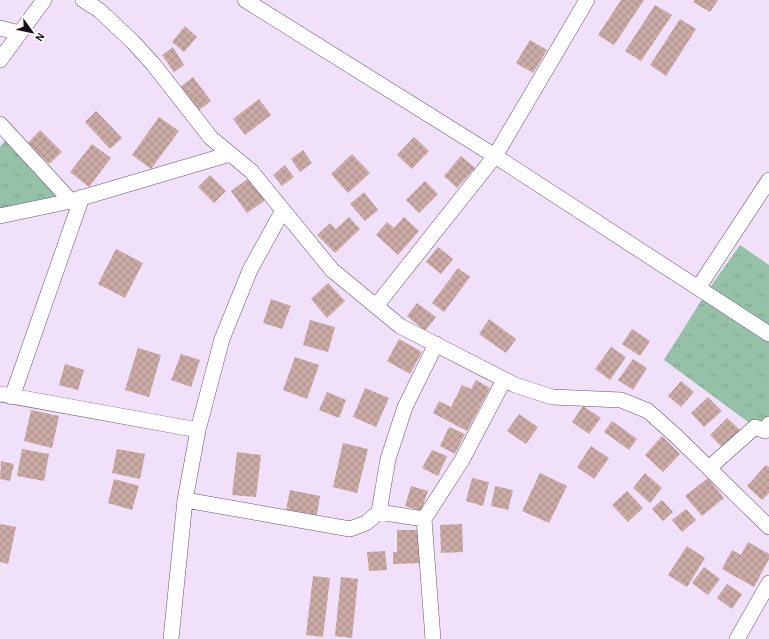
<svg xmlns="http://www.w3.org/2000/svg" width="769" height="639" font-family="'Alegreya Sans',sans-serif">
<style>
.grass{fill:url(#grass-tufts)}
.building{fill:url(#building-cross-hatch)}
.lines{fill:none;stroke-linecap:round;stroke-linejoin:round}
.minor-casing{stroke:#64566d;stroke-width:16}
.minor{stroke:#fff;stroke-width:15}
</style>
<defs>
<pattern id="grass-tufts" width="24" height="20" patternUnits="userSpaceOnUse"><rect width="24" height="20" fill="#94c1a7"/><path d="M3 7l-1-3M5 7V3M7 7l1-3M15 17l-1-3M17 17v-4M19 17l1-3" fill="none" stroke="#7fa58f"/></pattern>
<pattern id="building-cross-hatch" width="8" height="8" patternUnits="userSpaceOnUse"><rect width="8" height="8" fill="#caaaa4"/><path d="M0 0l8 8M0 8l8-8" fill="none" stroke="#ad918c"/></pattern>
</defs>
<rect width="100%" height="100%" fill="#f0e0fa"/>
<path class="grass" d="M10,135L71,201L0,217V147Z
M740,245L769,265V424L755,427L664,360L706,293Z"/>
<path class="building" d="M621,0H644L614,45L598,35Z
M695,0H718L710,12L693,2Z
M655,5L672,15L641,61L625,51Z
M680,19L696,29L666,76L650,65Z
M185,26L197,37L184,52L172,42Z
M530,40L547,50L533,73L516,63Z
M173,47L184,65L174,72L162,55Z
M193,77L211,101L198,111L179,88Z
M259,99L271,115L245,135L233,119Z
M96,111L122,138L110,149L85,122Z
M159,117L179,131L151,169L132,155Z
M40,130L62,152L49,164L28,143Z
M414,137L429,151L412,169L397,155Z
M92,144L111,158L89,187L70,172Z
M303,150L312,163L300,172L291,159Z
M352,154L370,173L348,193L331,174Z
M461,156L475,168L457,188L444,176Z
M285,165L294,177L282,186L273,175Z
M210,175L226,191L214,203L198,187Z
M249,178L265,200L247,213L231,191Z
M425,181L438,194L419,213L406,200Z
M364,192L378,210L365,221L350,204Z
M349,217L360,229L335,253L317,235L330,223L336,229Z
M404,217L419,231L398,255L376,235L387,222L394,228Z
M438,247L453,259L441,274L426,262Z
M116,249L143,263L125,298L98,284Z
M458,268L470,277L444,312L432,303Z
M328,283L345,301L327,318L311,299Z
M271,299L291,306L282,329L263,323Z
M417,303L436,317L425,331L407,316Z
M489,319L516,339L506,353L479,334Z
M310,320L335,327L328,352L303,345Z
M632,329L650,341L640,356L622,344Z
M399,339L422,352L410,374L387,361Z
M611,347L626,357L610,380L595,369Z
M138,348L161,355L149,397L125,390Z
M181,354L200,360L191,387L171,380Z
M295,357L319,365L307,399L283,390Z
M633,359L647,368L633,390L618,380Z
M65,364L84,370L78,390L59,385Z
M476,380L490,388L467,431L433,413L439,401L451,407L462,385L471,389Z
M681,381L694,392L681,407L668,396Z
M365,388L389,398L376,427L353,417Z
M327,392L346,400L339,418L319,410Z
M708,397L722,411L704,427L691,413Z
M583,406L601,418L589,434L572,422Z
M31,410L59,416L52,448L24,441Z
M519,414L538,427L526,444L507,431Z
M727,418L740,430L723,448L710,435Z
M612,421L637,439L629,450L604,432Z
M449,427L465,434L455,454L440,446Z
M662,436L680,454L663,472L645,455Z
M343,443L368,449L357,493L333,487Z
M591,446L609,458L594,479L577,467Z
M22,449L49,454L44,481L17,476Z
M117,449L145,454L140,479L112,473Z
M432,450L447,456L438,476L422,468Z
M237,452L261,455L256,497L232,495Z
M1,461L14,464L10,481L0,479Z
M766,465L769,467V493L762,500L747,486Z
M540,473L567,486L549,523L522,511Z
M645,473L662,488L650,503L633,488Z
M472,478L489,482L483,506L466,501Z
M708,478L724,498L702,516L685,496Z
M114,479L139,486L132,510L108,503Z
M411,486L428,491L421,511L405,506Z
M495,486L513,490L508,510L491,506Z
M290,490L320,496L317,515L286,510Z
M627,491L643,508L628,522L612,505Z
M662,500L673,512L663,521L652,509Z
M686,509L696,520L682,532L672,520Z
M0,524L16,527L8,564L0,562Z
M462,524L463,552L441,553L440,525Z
M397,530H421V563L393,564V552H397Z
M748,542L769,554V559L754,587L722,569L732,550L741,555Z
M687,546L705,558L687,587L668,575Z
M385,551L387,570L369,571L367,552Z
M704,567L720,579L708,595L692,583Z
M313,576L330,578L323,637L306,635Z
M341,577L358,579L352,638L335,636Z
M727,584L742,594L732,609L717,598Z"/>
<g class="lines">
<g class="minor-casing">
<path id="minor" d="M83,0L99,10L133,42L153,64L211,138L251,171L332,270L400,326L515,385L552,397L621,400L648,411L676,436L769,527
M245,0L495,156L769,334
M0,28L19,33
M0,60L44,0
M0,124L71,201
M0,216L71,201L230,154
M698,288L769,180
M376,306L495,156L587,0
M0,394L198,430
M12,397L82,197
M709,468L755,427L765,431L769,424
M185,500L350,529L366,523L379,512L388,459L405,407L436,344
M379,512L424,519L462,460L504,380
M424,519L433,639
M171,639L185,500L198,430L222,339L250,270L283,210
M737,639L769,583"/>
</g>
<use href="#minor" class="minor"/>
</g>
<g transform="translate(32 32) rotate(123)" stroke="#ffffff" stroke-width="3" paint-order="stroke">
<path d="M0-3L7 15L0 10L-7 15Z" fill="#151018"/>
<text y="-6" font-size="11" font-weight="bold" text-anchor="middle" fill="#151018">N</text>
</g>
</svg>
